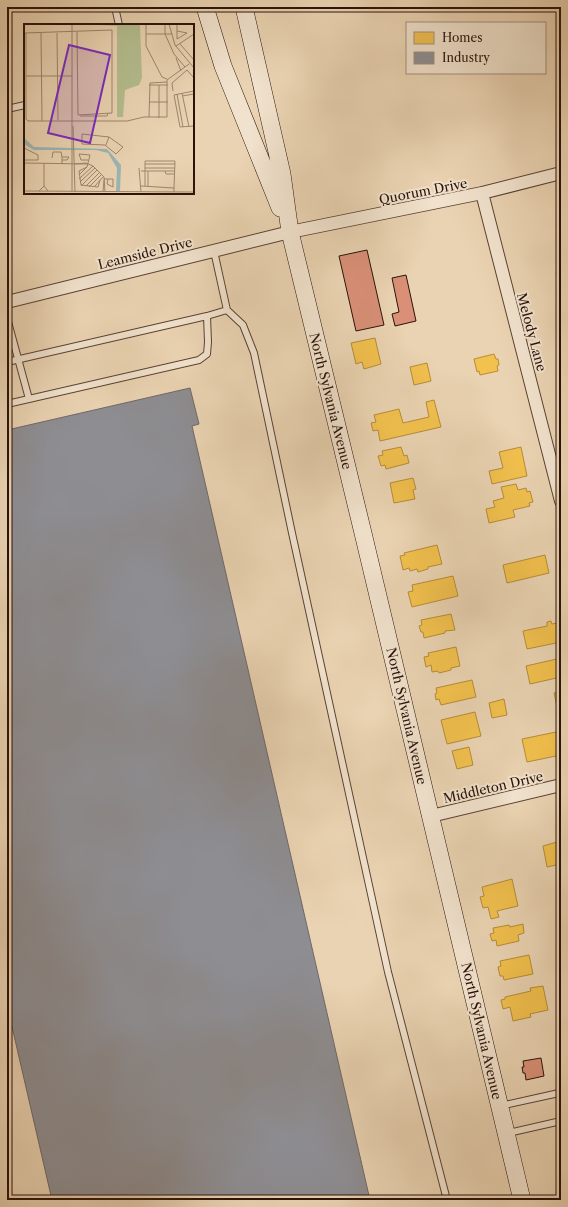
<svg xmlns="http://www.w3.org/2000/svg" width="568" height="1207" font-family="'Libre Caslon Text',serif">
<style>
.homes{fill:#f2c14e;stroke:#b68c39}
.industry{fill:#8d8d92;stroke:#6f6869}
.building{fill:#d99077;stroke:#2a1209}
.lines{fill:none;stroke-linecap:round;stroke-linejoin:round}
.lane-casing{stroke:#5a4233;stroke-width:8}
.street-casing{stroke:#5a4233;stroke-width:14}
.secondary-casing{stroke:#2a1209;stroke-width:18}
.lane{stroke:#f1e2cd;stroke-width:6}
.street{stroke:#f1e2cd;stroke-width:12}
.secondary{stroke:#f1e2cd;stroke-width:17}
.labels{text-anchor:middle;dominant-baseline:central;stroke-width:4;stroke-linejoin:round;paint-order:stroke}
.street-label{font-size:13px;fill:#2a1209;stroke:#f1e2cd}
.inset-road{fill:none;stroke:#9d866e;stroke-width:1}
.view{fill:#7b2cbf;fill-opacity:0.15;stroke:#7b2cbf;stroke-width:2}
.inset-edge{fill:none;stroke:#2a1209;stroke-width:2}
</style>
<rect width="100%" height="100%" fill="#ead3b2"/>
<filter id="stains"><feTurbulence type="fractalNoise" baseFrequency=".005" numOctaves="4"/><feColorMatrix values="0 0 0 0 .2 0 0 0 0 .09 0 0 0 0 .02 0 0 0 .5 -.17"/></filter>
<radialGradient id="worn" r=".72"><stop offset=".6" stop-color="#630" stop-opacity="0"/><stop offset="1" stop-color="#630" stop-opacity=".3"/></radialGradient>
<path class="homes" d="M561,272V282H558L556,273Z
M375,338L381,364L364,369L362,362L356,364L351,343Z
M494,354L496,359H498L499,365L497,366L498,371L480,375L479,371L477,372L474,359Z
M427,363L431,381L414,385L410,367Z
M434,400L441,427L380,441L378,430L373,431L371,423L376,422L374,415L399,409L403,423L429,417L426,402Z
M401,447L404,456L407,455L409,463L386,469L385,465L381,466L378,456L383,455L382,451Z
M521,447L527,476L492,484L489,471L503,468L499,452Z
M413,478L416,489L413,490L415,499L394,503L390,483Z
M516,484L518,490L526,488L527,492L530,491L533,502L529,503L530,506L513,510L515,517L489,523L486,509L495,507L493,501L504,498L501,487Z
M437,545L442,564L428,567V569L418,572L417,569L410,571L409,568L403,570L400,556L405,555L404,553Z
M545,555L549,573L507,583L503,565Z
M453,576L458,596L412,607L408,592L413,591L412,585Z
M451,614L455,630L445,631V633L424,638L423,632H421L419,626L422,625L421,620Z
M551,621L552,624L557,623L561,642L527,649L523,631L547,626V622Z
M456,647L460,666L451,668V670L439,673L438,671L432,672L431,665L426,667L424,657L429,656L428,653Z
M561,658V677L530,684L526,666Z
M472,680L476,697L441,705L439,699L436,700L435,694L437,693L436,688Z
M561,691V720H560L554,693Z
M504,699L507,715L492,718L489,703Z
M475,712L481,736L447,744L441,720Z
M556,732L561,755L527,762L522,739Z
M469,747L473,765L457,769L452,751Z
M557,842L561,864L547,867L543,846Z
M512,879L518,906L497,911L499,917L491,919L488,907L483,908L480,897L484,896L482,887Z
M523,924L524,933L518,935L519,941L497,946L496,940L492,941L490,934L494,933L493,928L509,925L510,927Z
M529,955L533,974L504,980L503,976H500L498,967L501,966L500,961Z
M543,986L548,1010L530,1014L531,1017L513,1021L510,1007L503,1009L501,1000L505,999V997L531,991L530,988Z"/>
<path class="industry" d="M190,388L199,424L192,426L370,1200H52L7,1005V430Z"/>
<path class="building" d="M367,250L384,325L356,331L339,256Z
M406,275L416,321L395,326L392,314L399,312L392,278Z
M541,1058L544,1076L526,1080L525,1073H523L522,1067H524L523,1061Z"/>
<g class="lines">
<g class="lane-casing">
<path id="lane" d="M115,7L119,25
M7,109L25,105
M214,251L227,310
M7,318L29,399
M7,362L207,316
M7,404L199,360L207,354L208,342L207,316L227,310L243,325L254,353L292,533L388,972L447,1200
M500,1106L559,1093
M508,1133L561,1121"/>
</g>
<g class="street-casing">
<path id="street" d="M482,193L561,501
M7,302L290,232L482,193L561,173
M431,816L561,785"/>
</g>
<g class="secondary-casing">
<path id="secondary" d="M205,7L223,66L280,208
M244,7L282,174L290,232L363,533L522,1200"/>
</g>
<use href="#lane" class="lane"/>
<use href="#street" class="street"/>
<use href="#secondary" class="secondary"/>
</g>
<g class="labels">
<g class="street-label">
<text transform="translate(423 191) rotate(-11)">Quorum Drive</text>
<text transform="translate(145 253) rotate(-14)">Leamside Drive</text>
<text transform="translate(532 332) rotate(75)">Melody Lane</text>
<text transform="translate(331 401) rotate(76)">North Sylvania Avenue</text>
<text transform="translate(407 716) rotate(77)">North Sylvania Avenue</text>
<text transform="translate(493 787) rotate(-13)">Middleton Drive</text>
<text transform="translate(482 1031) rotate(77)">North Sylvania Avenue</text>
</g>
</g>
<g transform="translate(24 24)">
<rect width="170" height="170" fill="#ead3b2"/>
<path d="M116,0L118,54L115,61L101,66L99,93H93V2L60,0Z" fill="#b4bd8e"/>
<path d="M0,114L10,123L83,125L97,141L96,167H92L93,144L84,129L72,126H10L0,120Z" fill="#9ab6b4"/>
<path class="inset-road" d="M122,0V22L138,53L143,55M141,0V10L150,30L161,43M145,0L151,21L170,44M153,0V15M153,7L163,9L153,15M0,9L88,6V89L54,91L53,8M2,9V95L4,97H103L120,93H143V56L165,40M17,9L18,97M33,9L34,96M122,10H148M156,20L170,36M152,22L170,10M152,34L157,47M2,52H48M125,61H144M135,61V94M149,67L148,59L163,46L170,54M170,67L150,71L156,103L170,102M158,69L165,103M153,70L159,103M158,72L170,70M125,78H144M56,92H83L84,89M125,93L126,59L143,58M49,102L51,168M82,121L85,113L58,110V120L81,121L92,130L99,123L85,113M0,124L14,131V136H0M28,134L29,128H37L38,133M0,139L64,140M20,139V162M38,140V136H43L45,133H38V136M51,140L62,139L69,142L80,153L81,168M121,140H151M63,143L55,147L57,161L74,163L76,156M115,144L117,168M121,144H151M117,147H151M141,147L142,150H151M55,151L63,143L66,131L55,130L57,136H64M55,155L69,142M80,155H89V163L83,160L84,155M56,158L71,144M57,162L73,146M62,162L75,149M71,162L79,153M117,162L150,164V168M121,162V137H151L150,164M65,163L77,151M124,163V147M0,167L170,168M15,167L20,162L24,167M48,167V0M79,168L80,156"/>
<path class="view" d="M45,21L86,31L66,119L24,109Z"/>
<rect width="170" height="170" class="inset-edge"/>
</g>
<rect width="568" height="1207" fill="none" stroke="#ead3b2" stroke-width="24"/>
<rect x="8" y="8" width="552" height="1191" fill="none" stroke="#2a1209" stroke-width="2"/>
<rect x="12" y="12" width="544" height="1183" fill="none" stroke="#2a1209"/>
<rect x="406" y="22" width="140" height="52" fill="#f1e2cd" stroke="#a18f7f"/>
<rect x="414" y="32" width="20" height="12" fill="#f2c14e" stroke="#a18f7f"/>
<text x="442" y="42" font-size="12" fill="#2a1209">Homes</text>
<rect x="414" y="52" width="20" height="12" fill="#8d8d92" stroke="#a18f7f"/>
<text x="442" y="62" font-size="12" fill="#2a1209">Industry</text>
<rect width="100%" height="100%" filter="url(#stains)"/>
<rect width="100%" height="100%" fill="url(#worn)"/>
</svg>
